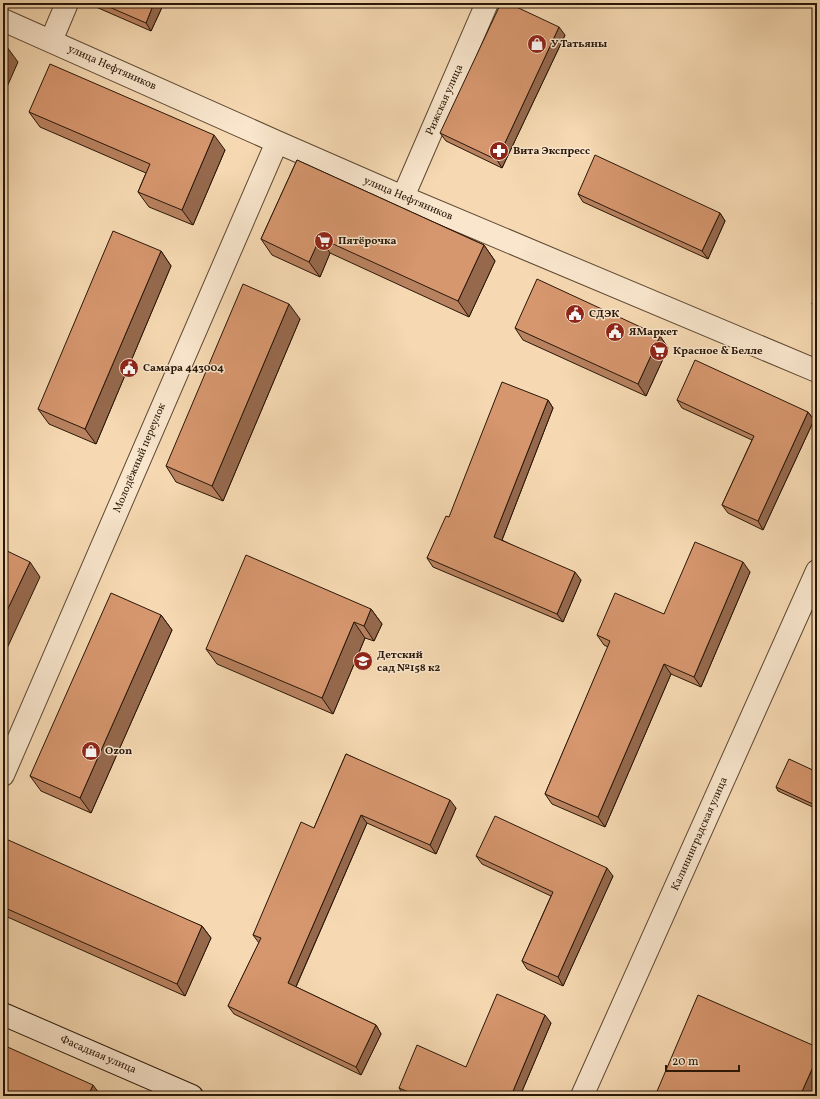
<svg xmlns="http://www.w3.org/2000/svg" width="820" height="1099" font-family="Vollkorn,serif">
<style>
.lines{fill:none;stroke-linecap:round;stroke-linejoin:round}
.minor-casing{stroke:#5c4832;stroke-width:24}
.tertiary-casing{stroke:#5c4832;stroke-width:24}
.secondary-casing{stroke:#291708;stroke-width:24}
.minor{stroke:#f9e6cd;stroke-width:22}
.tertiary{stroke:#f9e6cd;stroke-width:22}
.secondary{stroke:#f9e6cd;stroke-width:22}
.wall{fill:#b8815f;stroke:#291708}
.shaded-wall{fill:#96694d;stroke:#291708}
.building{fill:#d6966e;stroke:#291708}
.labels{text-anchor:middle;dominant-baseline:central;stroke-width:3;stroke-linejoin:round;paint-order:stroke}
.poi-label{font-size:11px;font-weight:bold;fill:#291708;stroke:#f9e6cd;text-anchor:start}
.street-label{font-size:11px;fill:#291708;stroke:#f9e6cd}
</style>
<rect width="100%" height="100%" fill="#f6d9b2"/>
<filter id="stains"><feTurbulence type="fractalNoise" baseFrequency=".005" numOctaves="4"/><feColorMatrix values="0 0 0 0 .2 0 0 0 0 .09 0 0 0 0 .02 0 0 0 .5 -.17"/></filter>
<radialGradient id="worn" r=".72"><stop offset=".6" stop-color="#630" stop-opacity="0"/><stop offset="1" stop-color="#630" stop-opacity=".3"/></radialGradient>
<g class="lines">
<g class="minor-casing">
<path id="minor" d="M3,20L277,142L403,197L817,371
M51,41L67,3
M403,197L487,3
M3,775L277,142"/>
</g>
<g class="tertiary-casing">
<path id="tertiary" d="M582,1096L817,571"/>
</g>
<g class="secondary-casing">
<path id="secondary" d="M3,1014L192,1096"/>
</g>
<use href="#minor" class="minor"/>
<use href="#tertiary" class="tertiary"/>
<use href="#secondary" class="secondary"/>
</g>
<path class="wall" d="M93,3H164L151,31L96,7Z
M565,35L502,168L446,141L440,133Z
M29,112L225,150L193,225L149,207L138,192L146,173L40,127Z
M297,160L484,245L495,261L469,317L330,253L320,277L272,255L261,239Z
M578,194L720,213L725,221L708,259L583,202Z
M161,251L171,266L96,444L49,424L38,409Z
M817,293V311L812,304Z
M300,319L223,501L176,482L166,466Z
M515,328L660,336L668,348L646,396L523,340Z
M548,400L553,408L502,540L581,580L563,622L433,567L427,558L449,517Z
M677,400L808,412L814,420L763,530L728,513L722,505L752,440L682,408Z
M750,572L701,687L671,674L605,827L552,804L545,794L608,647L604,645L597,635L664,614Z
M371,609L382,624L374,641L365,638L333,714L217,664L206,649Z
M161,615L172,630L91,813L41,791L30,776Z
M346,754L456,808L436,854L367,823L296,987L376,1025L381,1034L361,1075L234,1014L228,1006L259,943L253,935L314,828Z
M817,772V809L778,791L776,787Z
M3,846L202,926L211,938L185,996L3,915Z
M476,856L613,876L563,986L527,969L522,961L551,896L482,864Z
M551,1023L520,1096H404L399,1088L466,1067Z"/>
<path class="shaded-wall" d="M154,3H164L151,31L146,23Z
M559,27L565,35L502,168L497,160Z
M7,47L18,62L3,96V57Z
M214,135L225,150L193,225L182,210Z
M720,213L725,221L708,259L702,251Z
M320,238L330,253L320,277L309,262Z
M484,245L495,261L469,317L458,301Z
M161,251L171,266L96,444L85,429Z
M289,304L300,319L223,501L212,486Z
M660,336L668,348L646,396L638,384Z
M548,400L553,408L500,545L494,537Z
M808,412L814,420L763,530L758,521Z
M30,562L40,577L3,657V619Z
M743,562L750,572L701,687L694,677Z
M575,572L581,580L563,622L557,614Z
M371,609L382,624L374,641L364,626Z
M161,615L172,630L91,813L80,798Z
M354,622L365,638L333,714L322,698Z
M664,664L671,674L605,827L598,817Z
M450,800L456,808L436,854L430,845Z
M361,815L367,823L294,991L288,983Z
M607,868L613,876L563,986L558,977Z
M202,926L211,938L185,996L177,984Z
M545,1015L551,1023L520,1096H511Z
M376,1025L381,1034L361,1075L356,1067Z
M817,1058V1096H800Z
M93,1085L99,1093L98,1096H88Z"/>
<path class="building" d="M100,3H154L146,23Z
M501,3H508L559,27L497,160L440,133Z
M3,45L7,47L3,57Z
M50,64L214,135L182,210L138,192L150,164L29,112Z
M595,155L720,213L702,251L578,194Z
M297,160L484,245L458,301L320,238L309,262L261,239Z
M113,231L161,251L85,429L38,409Z
M537,279L660,336L638,384L515,328Z
M243,284L289,304L212,486L166,466Z
M817,293V306L812,304Z
M695,360L808,412L758,521L722,505L754,436L677,400Z
M502,382L548,400L494,537L575,572L557,614L427,558L446,516L449,517Z
M695,542L743,562L694,677L664,664L598,817L545,794L610,641L597,635L615,593L664,614Z
M3,549L30,562L3,619Z
M246,555L371,609L364,626L354,622L322,698L206,649Z
M111,593L161,615L80,798L30,776Z
M346,754L450,800L430,845L361,815L288,983L376,1025L356,1067L228,1006L261,938L253,935L301,822L314,828Z
M789,759L817,772V806L776,787Z
M495,816L607,868L558,977L522,961L553,892L476,856Z
M6,839L202,926L177,984L3,907V846Z
M497,994L545,1015L511,1096H418L399,1088L417,1045L466,1067Z
M698,995L817,1047V1058L800,1096H655Z
M3,1045L93,1085L88,1096H3Z"/>
<defs>
<g id="shop-disc" transform="scale(1)"><circle r="9.5" fill="#8f2418" stroke="#f9e6cd"/><path d="M-5-2.5h2.3a2.7 3.5 0 0 1 5.4 0H5L5.5 6h-11ZM-1.5-2.5h3a1.5 2.3 0 0 0-3 0Z" fill="#fff"/></g>
<g id="pharmacy-disc" transform="scale(1)"><circle r="9.5" fill="#8f2418" stroke="#f9e6cd"/><path d="M-2-6h4v4h4v4h-4v4h-4v-4h-4v-4h4Z" fill="#fff"/></g>
<g id="supermarket-disc" transform="scale(1)"><circle r="9.5" fill="#8f2418" stroke="#f9e6cd"/><path d="M-6-5.5h2.5l.6 2H6L4.5 2H-2.5L-4.4-4H-6ZM-1.5 3.2a1.3 1.3 0 1 0 .1 0ZM3 3.2a1.3 1.3 0 1 0 .1 0Z" fill="#fff"/></g>
<g id="civic-disc" transform="scale(1)"><circle r="9.5" fill="#8f2418" stroke="#f9e6cd"/><path d="M-.6-6.5H3V-4.5H.6V-3L4-1V1h2V6H-6V1h2V-1L-.6-3ZM-1.2 2.5V6h2.4V2.5Z" fill="#fff"/></g>
<g id="school-disc" transform="scale(1)"><circle r="9.5" fill="#8f2418" stroke="#f9e6cd"/><path d="M0-5L7-2L0 1L-7-2ZM-4 1L0 2.5L4 1V4Q0 6-4 4Z" fill="#fff"/></g>
</defs>
<g fill-rule="evenodd">
<use href="#shop-disc" x="537" y="44"/>
<use href="#pharmacy-disc" x="499" y="151"/>
<use href="#supermarket-disc" x="324" y="241"/>
<use href="#civic-disc" x="575" y="314"/>
<use href="#civic-disc" x="615" y="332"/>
<use href="#supermarket-disc" x="659" y="351"/>
<use href="#civic-disc" x="129" y="368"/>
<use href="#school-disc" x="363" y="661"/>
<use href="#shop-disc" x="91" y="751"/>
</g>
<g class="labels">
<g class="poi-label">
<text x="551" y="44">У Татьяны</text>
<text x="513" y="151">Вита Экспресс</text>
<text x="338" y="241">Пятёрочка</text>
<text x="589" y="314">СДЭК</text>
<text x="629" y="332">ЯМаркет</text>
<text x="673" y="351">Красное &amp; Белле</text>
<text x="143" y="368">Самара 443004</text>
<text x="377" y="655">Детский<tspan x="377" dy="13">сад №158 к2</tspan></text>
<text x="105" y="751">Ozon</text>
</g>
<g class="street-label">
<text transform="translate(112 68) rotate(24)">улица Нефтяников</text>
<text transform="translate(445 100) rotate(-66)">Рижская улица</text>
<text transform="translate(408 199) rotate(23)">улица Нефтяников</text>
<text transform="translate(140 458) rotate(-67)">Молодёжный переулок</text>
<text transform="translate(700 834) rotate(-66)">Калининградская улица</text>
<text transform="translate(98 1055) rotate(23)">Фасадная улица</text>
</g>
</g>
<rect width="820" height="1099" fill="none" stroke="#f6d9b2" stroke-width="16"/>
<rect x="4" y="4" width="812" height="1091" fill="none" stroke="#291708" stroke-width="2"/>
<rect x="8" y="8" width="804" height="1083" fill="none" stroke="#291708"/>
<path d="M666 1065v6h73v-6" fill="none" stroke="#291708" stroke-width="2"/>
<text x="672" y="1065" font-size="12" fill="#291708" stroke="#f9e6cd" stroke-width="3" paint-order="stroke">20 m</text>
<rect width="100%" height="100%" filter="url(#stains)"/>
<rect width="100%" height="100%" fill="url(#worn)"/>
</svg>
